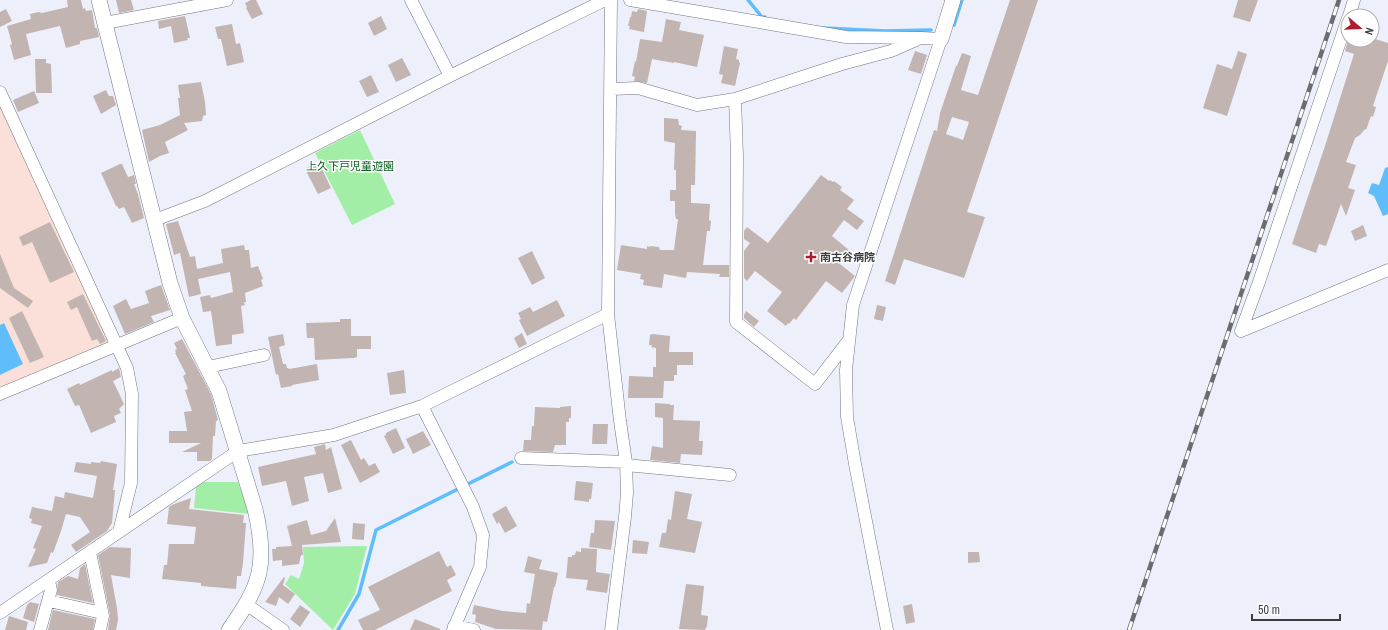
<svg xmlns="http://www.w3.org/2000/svg" width="1388" height="630" font-family="'Archivo Narrow','Noto Sans JP',sans-serif">
<style>
.education{fill:#fae0d9}
.green{fill:#a2eea6}
.water{fill:#60bdfb}
.lines{fill:none;stroke-linecap:round;stroke-linejoin:round}
.stream{stroke:#60bdfb;stroke-width:3.5}
.building{fill:#c1b4b1;fill-rule:evenodd}
.minor-casing{stroke:#73757f;stroke-width:13}
.tertiary-casing{stroke:#73757f;stroke-width:16}
.minor{stroke:#fff;stroke-width:12}
.tertiary{stroke:#fff;stroke-width:15}
.rail-casing{stroke:#6a6c71;stroke-width:4.5}
.rail{stroke:#fefefe;stroke-width:3;stroke-dasharray:9;stroke-linecap:butt}
.poi-dot{fill:#ae1a2e;stroke:#fefefe;stroke-width:1.5}
.labels{text-anchor:middle;dominant-baseline:central;stroke-width:3;stroke-linejoin:round;paint-order:stroke}
.park-label{font-size:11px;fill:#055c1a;stroke:#fefefe}
.poi-label{font-size:11px;font-weight:bold;fill:#3b3c40;stroke:#fefefe;text-anchor:start}
</style>
<rect width="100%" height="100%" fill="#edf0fb"/>
<path class="education" d="M0,104L108,338L107,343L0,390Z"/>
<path class="green" d="M360,130L395,204L352,225L315,153Z
M201,482H238L249,514L194,508L196,487Z
M367,546L355,594L333,630L285,584L291,575L299,579L304,563L303,547Z"/>
<path class="water" d="M1388,167V214L1383,216L1374,196L1368,193L1372,183L1379,185L1385,168Z
M4,323L23,364L0,375V325Z"/>
<g class="lines">
<path class="stream" d="M748,0L762,17H765
M954,25L962,0
M824,28L885,31L931,30
M338,630L359,594L376,530L512,462"/>
</g>
<path class="building" d="M67,0H81L83,9L85,8L86,11L92,10L95,28H97L99,37L80,41V44L66,48L60,26L26,34L31,55L14,60L10,45L12,44L7,26L31,19L30,14L39,12L42,13L68,7Z
M116,0H131L134,10L119,13Z
M251,0H256L263,14L252,19L246,8L247,7L245,3Z
M1010,0H1038L967,212L985,217L964,278L904,259L895,285L885,281L934,130L937,131L940,113L956,66H957L962,53L971,56L961,90L978,95ZM952,117L969,122L963,140L946,134Z
M1238,0H1258L1250,22L1233,17Z
M6,9L12,21L0,27V12Z
M638,9L647,11L644,32L629,29L630,26H628L630,17H631L632,11L637,12Z
M185,16L190,38H187L188,40L174,43L171,26L159,29L158,21Z
M381,16L387,29L374,36L368,23Z
M666,19L681,22L679,30L704,35L697,67L674,62V63L652,59L647,83L634,81L635,77L632,76L635,61L636,62L640,39L662,42Z
M232,24L236,44L240,43L244,62L227,66L221,39H218L215,27Z
M1372,38L1388,43V61L1373,106L1376,107L1373,117L1371,116L1366,130L1365,129L1360,135L1355,138L1346,162L1356,165L1348,188L1355,190L1346,216L1341,204L1326,246L1319,244L1316,253L1292,244L1325,146L1354,54L1345,51L1348,40H1372Z
M724,46L738,49L736,59L739,60V62L740,63L735,86L721,83L723,75L719,74Z
M915,51L927,55L921,74L908,70Z
M1238,51L1247,54L1227,116L1203,108L1217,64L1232,69Z
M402,58L411,75L396,82L388,65Z
M35,59H46V63L51,64L52,93H36Z
M371,75L379,92L367,97L359,81Z
M201,82L205,102L206,115L203,116L202,121L184,123L188,130L165,142L169,153L160,156L149,162L142,130L160,125L180,115L178,98H180L178,85Z
M106,90L109,96H113L116,105L101,114L93,96Z
M34,91L39,103L18,112L13,100Z
M664,118L678,119L679,125L682,126L681,130L696,131L695,185H691V203L710,204L709,220L711,221L710,231H707L703,265H729V277H719L720,274L687,272L686,278L664,274L662,288L643,285L644,280L640,279L641,274L617,270L621,245L647,249V246L650,247V246L659,247L660,250H674L678,219H676L675,214V201H670V190H676V170H674L675,143L664,141Z
M120,164H122L128,177L134,175L136,184H134L138,194L144,218L132,223L124,207L119,209L117,206H116L101,173Z
M315,164L317,169L321,167L331,188L318,194L305,169Z
M821,175L829,181L830,180L833,182L834,181L842,187L840,190L854,200L847,209L864,221L857,230L844,220L832,236L850,251L840,264L855,276L842,293L826,281L796,320L794,318L789,324L788,323L786,326L767,311L782,292L755,271L747,281L744,278V251L750,243L744,239V231L747,227L768,243Z
M178,221L190,257L195,256L197,269L223,263L221,249L244,245L245,250H249L251,268L258,266L263,279L261,280L263,286L245,293L246,302H244L245,305L241,306L244,333L232,335V344L216,346L211,311L203,312L200,297L210,295L211,298L233,292L230,272L198,279L201,294L189,297L180,253L174,255L166,224Z
M50,222L74,272L50,283L32,242L23,246L19,237Z
M1363,225L1367,236L1355,241L1351,231Z
M532,251L545,278L532,285L518,258Z
M0,254L14,288L33,301L28,308L0,288Z
M161,285L170,310L151,316L154,322L125,334L113,306L126,299L131,309L149,303L145,291Z
M83,294L106,341L100,344L97,339L92,341L77,307L71,310L67,302Z
M557,300L565,316L527,336L519,320L521,319L518,313L530,307L533,312Z
M877,305L886,307L883,321L874,319Z
M22,311L44,357L30,363L9,318Z
M746,311L759,321L754,327L744,318V315Z
M340,319H351V336H371V349H357V357L354,358L315,360L314,338H307L306,323L340,322Z
M522,333L527,344L519,348L514,338Z
M283,334L285,345L279,347L283,364H286L287,368H288L289,369L317,364L319,380L292,385V386L281,388L278,374L276,375L268,337Z
M652,334L670,336L669,352H693V365H677V375H674V381H664L663,398H628L629,376L653,377V367H656V348L651,347L652,345H649L650,335Z
M182,339L211,394L218,420L216,421L215,436H213L212,459L210,461H197V452H182L201,443H169V431H187L184,412L192,411L185,390L188,389L183,376L186,374L175,353H176L175,350L177,349L174,343Z
M119,368L121,377L113,381L124,404L119,409L121,413L114,416L116,422L91,433L79,405L75,406L67,389L79,383L80,385L112,370V372Z
M404,370L406,393L390,395L387,373Z
M655,403L670,404V405H674L673,420L700,421L699,441H703L702,455L681,454L680,463L650,460L652,446L663,448V418L655,417Z
M571,406V418H569V422H566V445H555L553,452L523,451L524,440H531L532,426H534L535,407L560,408V407Z
M593,424H608L607,444H592Z
M396,428L405,448L393,454L384,436L386,435V433Z
M423,431L431,445L413,454L406,439Z
M351,440L361,460L364,458L369,466L375,463L380,472L360,483L341,445Z
M325,444L326,450L331,447L342,489L328,493L323,473L304,477L309,501L292,506L286,481L262,486L258,467L316,454L314,447Z
M101,461L117,464L113,490H115L112,523L107,531L76,552L71,545L90,532L80,517L66,514L61,531L53,553L51,552L47,563L28,567L36,549L33,548L42,526L31,523L32,519L29,518L32,507L52,511L55,496L64,498L65,492L93,498L97,476L74,472L76,462L91,464V462L100,463Z
M576,481L593,483L591,499H589V502L574,500Z
M675,491L692,494L687,519L702,522L695,553L659,547L662,533H666L668,519L671,520Z
M191,498L189,509L244,515L243,523H246L243,563L241,576H237L236,589L201,586V583L162,579L164,565H167L169,544H194L196,527L167,524L169,507L174,504Z
M506,506L517,526L505,533L499,522L497,524L492,514Z
M335,518L341,542L302,545L303,555H301L299,564L282,566V560L273,561L272,549H276V547L292,546L287,526L307,520L311,535L326,531Z
M595,520L615,521L611,550L589,547L591,533H594Z
M353,523L365,524L364,540L352,539Z
M633,540L649,542L647,554L632,553Z
M110,547L131,548L130,578L111,575L117,608L118,620L116,630H108L110,615L98,555Z
M581,548L597,549L596,572L610,574L607,593L586,590L588,580L566,578L568,557H572V555H575L576,551L581,552Z
M439,551L447,567L451,565L456,575L447,580L452,591L375,630H363L358,620L380,610L368,587Z
M968,552H979L980,562L968,563Z
M528,556L542,560L539,569L558,573L555,587H554L547,622L543,621L542,630L496,629L475,622L476,615L472,614L474,605L503,611L526,613L527,603L530,604L535,574L524,572Z
M85,564L93,603L57,595L58,582L68,576L78,579L80,568Z
M284,577L285,578L283,585L295,594L288,604L279,597L276,606L265,602Z
M686,584L704,586L701,615L708,616L707,626L705,630L679,629Z
M30,602L39,604L34,622L23,618L27,605Z
M912,604L915,622L906,624L903,606Z
M300,605L310,612L300,627L290,619Z
M53,610L95,619L93,630H48Z
M9,616L28,622L26,630H5Z
M415,619L440,629V630H410Z"/>
<g class="lines">
<g class="minor-casing">
<path id="minor" d="M411,0L450,76
M630,0L846,37L921,38L941,39L853,305L846,370L847,417L855,464L887,630
M1349,16L1354,0
M105,23L227,0
M611,89L638,88L697,105L735,99L842,64L891,51L916,40
M0,92L127,368L132,394L131,483L119,532
M735,99L737,156L736,322L815,384L849,340
M155,220L205,201L450,76L605,0
M1241,331L1259,282L1348,18
M1241,331L1388,270
M208,367L264,355
M0,394L182,318
M422,406L473,507L483,535L480,567L453,630
M521,458L626,462
M626,465L730,475
M90,552L103,616L100,630
M49,601L102,613
M246,604L283,630
M0,613L238,451L334,435L422,406L608,314
M454,626L474,630
M40,630L51,590L49,581
M611,630L625,517L627,493L626,462L620,421L608,314L611,0"/>
</g>
<g class="tertiary-casing">
<path id="tertiary" d="M99,0L170,283L182,318L219,391L255,509C268,564 261,585 229,630
M941,39L953,0"/>
</g>
<use href="#minor" class="minor"/>
<use href="#tertiary" class="tertiary"/>
<g class="rail-casing">
<path id="rail" d="M1129,630L1339,0"/>
</g>
<use href="#rail" class="rail"/>
</g>
<path class="poi-dot" d="M809 251h4v4h4v4h-4v4h-4v-4h-4v-4h4z"/>
<g class="labels">
<g class="park-label">
<text x="350" y="166">上久下戸児童遊園</text>
</g>
<g class="poi-label">
<text x="820" y="257">南古谷病院</text>
</g>
</g>
<g transform="translate(1360 28) rotate(109)"><circle r="19" fill="#fefefe" stroke="#b0b0b2"/>
<path d="M0-3L7 15L0 10L-7 15Z" fill="#ae1a2e"/>
<text y="-6" font-size="11" font-weight="bold" text-anchor="middle" fill="#3b3c40">N</text>
</g>
<path d="M1252 614v6h88v-6" fill="none" stroke="#3b3c40" stroke-width="2"/>
<text x="1258" y="614" font-size="12" fill="#3b3c40" stroke="#fefefe" stroke-width="3" paint-order="stroke">50 m</text>
</svg>
